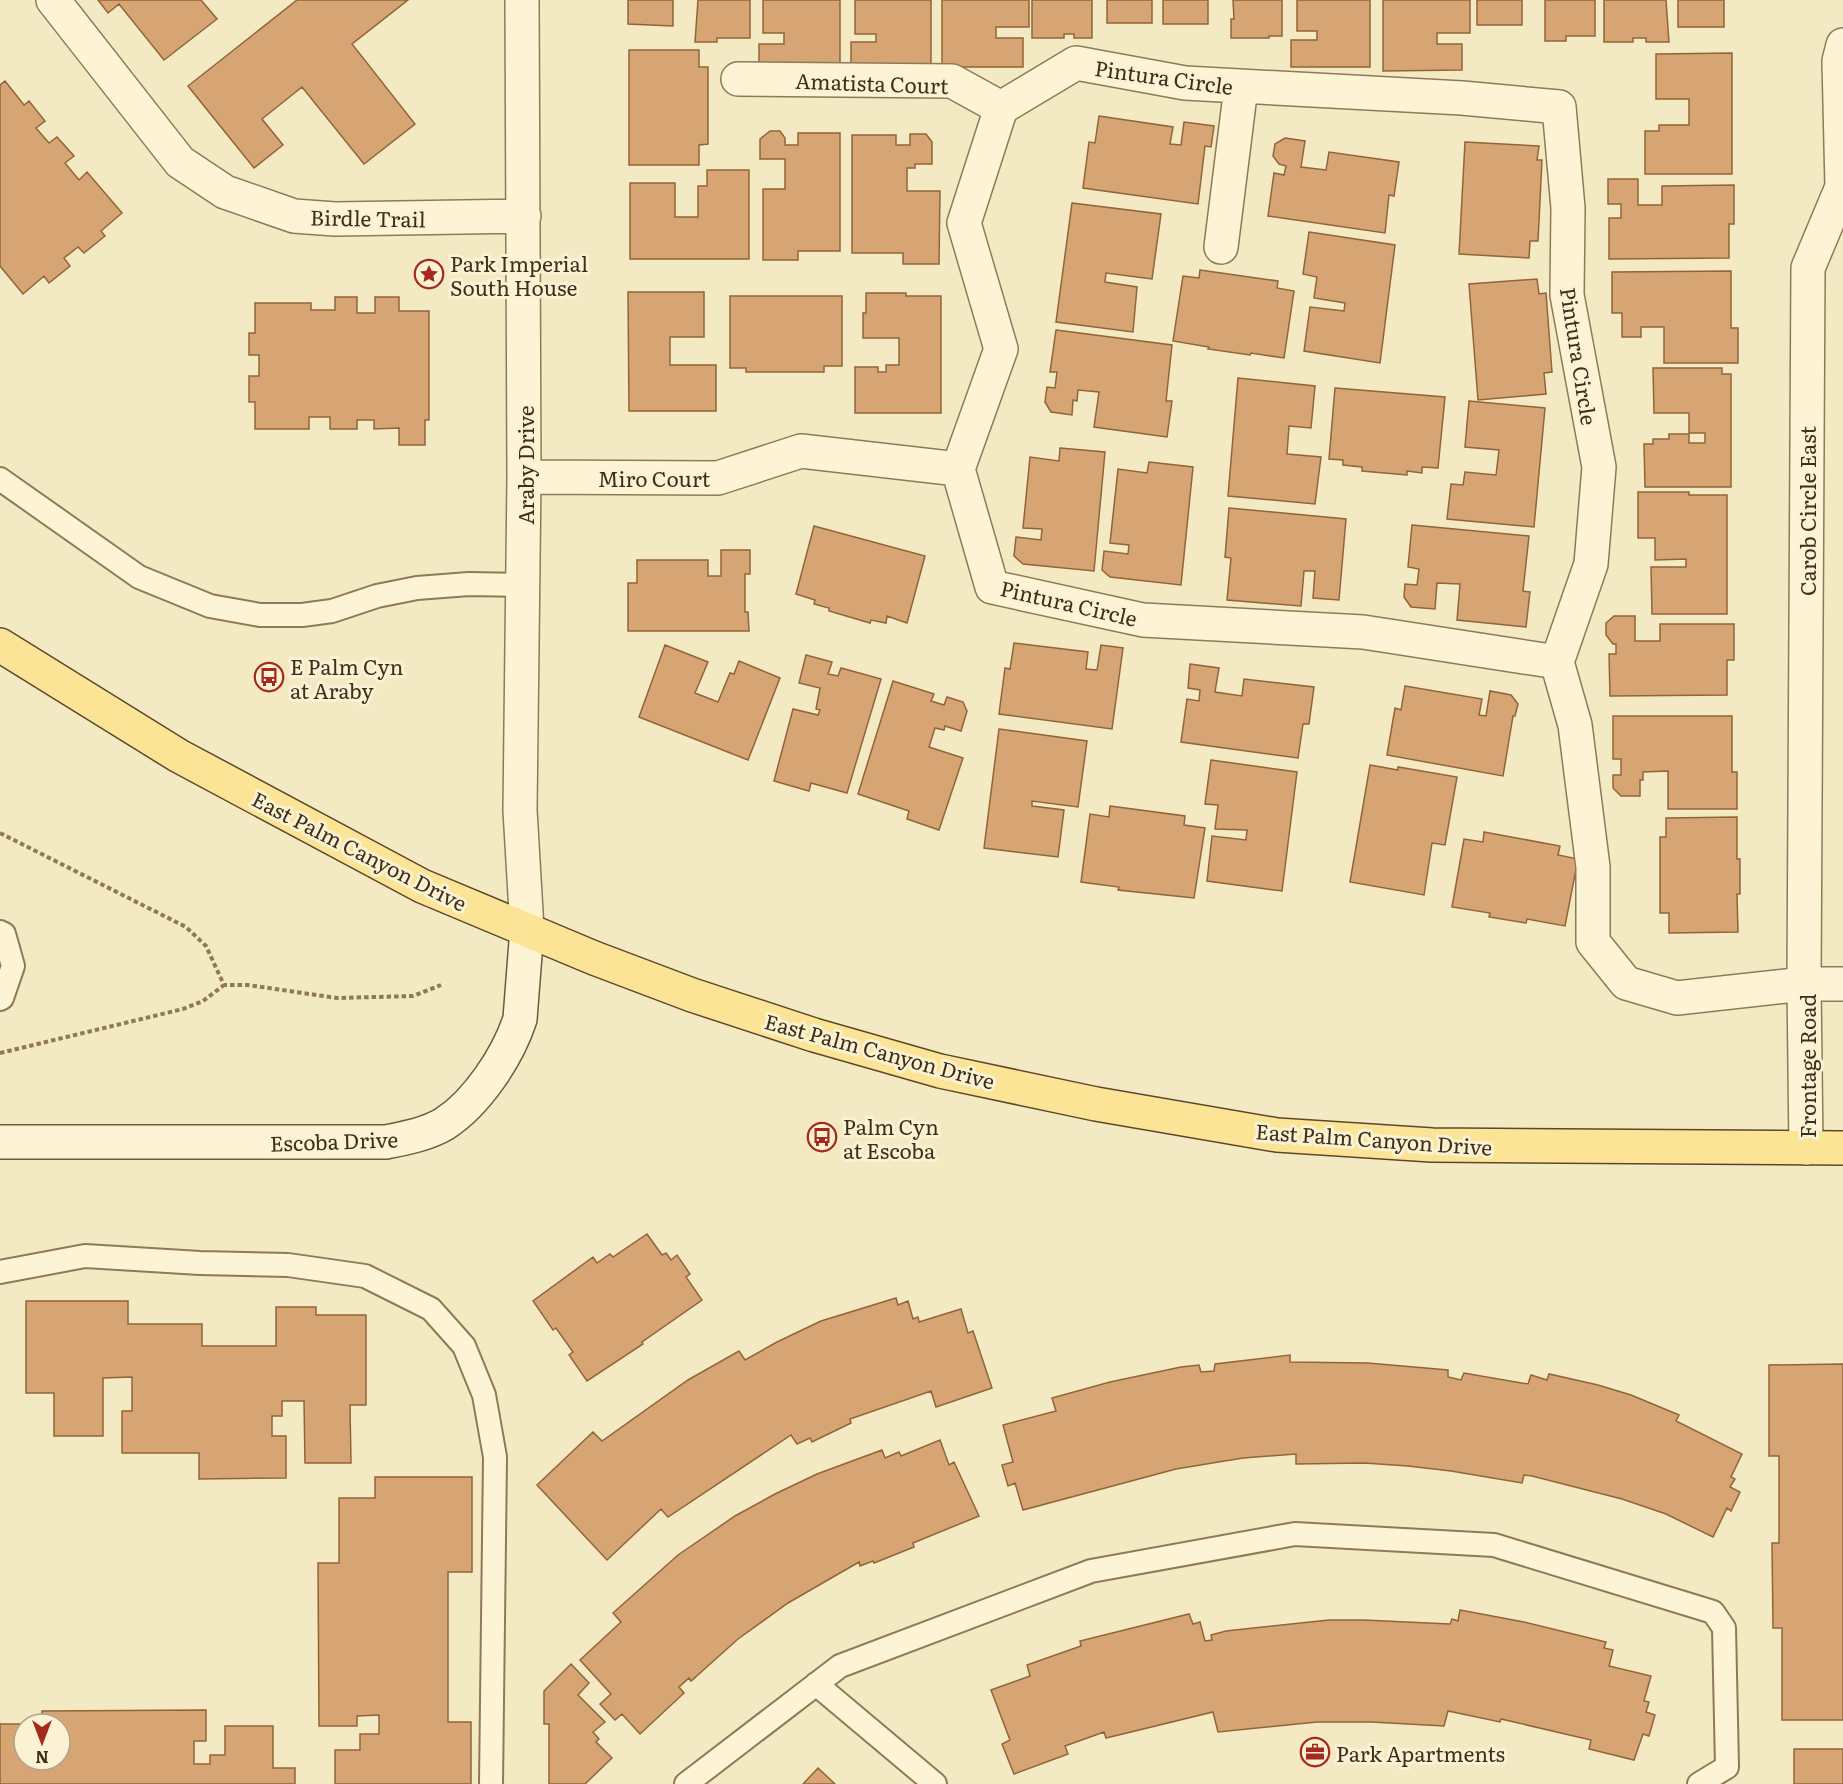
<svg xmlns="http://www.w3.org/2000/svg" width="1843" height="1784" font-family="Literata,serif">
<style>
.building{fill:#d6a573;stroke:#926439;stroke-width:1.5}
.lines{fill:none;stroke-linecap:round;stroke-linejoin:round}
.lane-casing{stroke:#907a56;stroke-width:26}
.street-casing{stroke:#907a56;stroke-width:36}
.secondary-casing{stroke:#715a3a;stroke-width:36}
.primary-casing{stroke:#5d472b;stroke-width:36}
.path{stroke:#907a56;stroke-width:4;stroke-dasharray:4.5 3;stroke-linecap:butt}
.lane{stroke:#fdf4d6;stroke-width:22}
.street{stroke:#fdf4d6;stroke-width:33}
.secondary{stroke:#fdf4d6;stroke-width:33}
.primary{stroke:#fbe495;stroke-width:33}
.labels{text-anchor:middle;dominant-baseline:central;stroke-width:6;stroke-linejoin:round;paint-order:stroke}
.street-label{font-size:21px;fill:#3e2f1c;stroke:#faf2d2}
.poi-label{font-size:21px;fill:#3e2f1c;stroke:#faf2d2;text-anchor:start}
</style>
<rect width="100%" height="100%" fill="#f3e9c2"/>
<path class="building" d="M98,0H201L217,19L164,60L119,4L108,13Z
M297,0H408L352,44L415,124L364,164L302,87L262,119L283,145L254,168L188,86Z
M628,0H673V26L628,24Z
M698,0H750V38H717V42H695Z
M763,0H840V69H759V44H784V33H763Z
M855,0H931V69H851V42H876V34H855Z
M942,0H1029V27H996V38H1023V67H942Z
M1032,0H1092V38H1074V34H1064V38H1032Z
M1107,0H1152V23H1107Z
M1163,0H1208V24H1163Z
M1233,0H1282V36H1269V38H1231V19H1234Z
M1297,0H1370V67H1291V40H1317V31H1297Z
M1383,0H1470V33H1437V44H1462V70L1383,71Z
M1477,0H1522V25H1477Z
M1545,0H1595V36H1566V41H1545Z
M1604,0H1666L1669,42H1646V38H1633V42H1604Z
M1678,0H1724V27H1678Z
M629,50H699V67H708V144L699,145V165H629Z
M1732,53V174H1645V131H1659V125H1689V99H1656V54Z
M5,81L24,105L29,101L45,121L36,128L49,143L57,137L74,156L65,163L79,180L87,172L122,213L101,231L105,236L84,253L78,247L64,258L70,266L49,283L44,276L23,294L0,266V85Z
M1099,116L1173,127L1170,144L1181,145L1184,122L1214,126L1211,147L1205,146L1198,204L1083,188L1089,142L1095,143Z
M770,131H780L785,138V145H798V133H840V251H798V260H763V189H785V159H760V139Z
M910,134H926L932,142V164H915V168H907V191H940L939,264H903V253H852V135H896V145H910Z
M1285,138L1305,141L1301,167L1326,170L1329,152L1399,162L1394,196L1389,195L1385,233L1268,216L1274,173L1284,175L1286,166L1279,164L1273,156L1275,144Z
M1465,142L1539,146L1537,160H1542L1538,241H1530L1529,258L1459,254Z
M707,170H749V259H630V183H675V217H698V186H707Z
M1608,179H1638V205H1662V186L1734,185V224H1729V258L1609,259V218H1621V204H1608Z
M1072,203L1161,214L1152,279L1106,273L1105,282L1137,287L1133,332L1056,322Z
M1309,232L1395,245L1380,363L1304,351L1310,307L1344,311L1345,303L1314,298L1317,277L1303,274Z
M1200,270L1278,281L1277,288L1294,291L1284,358L1251,353L1250,355L1208,349L1209,347L1173,341L1183,276L1199,278Z
M1731,271V328H1738V363H1664V327H1641V337H1622V313H1612V272Z
M1537,279L1539,294L1546,293L1552,372L1544,373L1546,394L1478,400L1469,284Z
M628,292H704V337H670V365H716V411H629Z
M866,293H906V296H941V413H855V367H878V372H886V365H899V338H863V313H866Z
M730,296H842V366H824V372H746V368H730Z
M335,297H357V313H375V297H399V311H429V420H425V445H399V428L374,429V420H357V429H330V417H309V429H255V402H249V376H259V355H249V333H255V303H311V310H335Z
M1056,330L1172,345L1166,401H1172L1167,437L1094,427L1099,392L1078,390L1077,401L1073,400L1072,415L1051,412L1045,402L1047,387L1055,388L1057,372H1050Z
M1653,368H1722V374H1731V487H1645L1644,444H1653V439H1669V434H1689V443H1705V433H1689V413H1654Z
M1238,378L1315,386L1311,428L1289,426L1287,454L1321,457L1315,504L1228,496Z
M1335,388L1445,397L1438,468L1422,467V473L1407,471V475L1362,471V467L1343,465V460L1329,459Z
M1469,401L1545,408L1534,527L1447,519L1451,484L1463,485L1465,472L1496,475L1499,450L1465,447Z
M1060,448L1105,452L1094,571L1023,564L1014,556L1016,537L1041,540L1042,529L1023,528L1030,457L1059,461Z
M1149,462L1193,467L1181,585L1110,577L1102,570L1104,551L1128,554L1129,545L1110,543L1118,469L1147,473Z
M1638,492H1689V495H1727V614H1652L1651,567H1686V559L1655,560V538H1638Z
M1229,508L1346,519L1339,600L1313,598L1315,571H1304L1301,606L1227,600L1231,558L1225,557Z
M1412,525L1529,536L1523,591L1530,592L1526,627L1457,620L1460,584L1437,583L1435,609L1411,607L1404,597L1405,584L1417,585L1419,569L1408,567Z
M814,526L925,556L907,623L887,616L886,623L871,620L870,623L829,611V608L814,604L815,600L796,594Z
M721,550H750V574H745V612H748L749,631H628V583H637V560H708V576H721Z
M1614,616H1635V641H1660V624H1734V660H1727V695L1610,696L1609,654H1616V644H1613L1606,635V623Z
M1014,643L1088,652L1086,669L1097,670L1101,645L1123,648L1112,729L999,714L1005,668L1010,669Z
M665,645L708,662L695,693L718,702L730,673L734,674L739,661L780,678L748,760L639,717Z
M806,655L832,662L828,674L838,676L841,668L881,679L847,793L811,783L809,791L774,781L793,709L818,715L820,710L816,709L820,688L799,683Z
M1190,664L1219,668L1215,692L1242,696L1244,679L1314,687L1309,724H1303L1298,758L1181,742L1187,699L1199,701L1200,690L1188,688Z
M893,681L934,694L931,701L944,705L947,697L963,702L967,711L961,731L945,726L944,730L935,728L929,747L963,758L939,830L907,819L909,811L858,794Z
M1405,686L1482,699L1479,715L1486,716L1490,691L1511,695L1518,704L1515,716H1513L1503,776L1387,755L1395,708L1401,710Z
M1613,716H1732V772H1737V809H1668V771L1643,772V780H1640V796H1621L1613,788V775H1621V759H1613Z
M999,729L1087,741L1078,807L1032,801V806L1064,810L1058,857L984,848Z
M1211,760L1297,772L1282,891L1207,881L1212,836L1246,840L1247,830L1215,829L1218,805L1205,804Z
M1370,765L1398,770V767L1457,777L1445,845L1432,843L1424,895L1350,882Z
M1110,806L1185,816L1184,825L1205,828L1194,898L1118,890L1119,887L1081,882L1090,814L1109,817Z
M1737,817V859H1740V894H1737L1738,932L1669,933V913H1660V837H1666V818Z
M1484,832L1560,846L1558,855L1578,859L1565,926L1527,919L1526,923L1489,917L1490,913L1452,907L1464,839L1483,842Z
M647,1234L662,1255L666,1253L671,1260L677,1255L690,1274L686,1277L702,1300L642,1342L643,1344L587,1381L569,1355L573,1352L556,1328L553,1330L533,1301L593,1257L597,1263L610,1254L613,1257Z
M896,1298L898,1305L908,1301L913,1319L918,1317L919,1322L961,1309L968,1333L973,1331L992,1388L936,1407L931,1391L850,1419L851,1423L812,1442L810,1438L797,1444L791,1435L668,1517L661,1509L607,1560L537,1485L593,1432L602,1441L688,1380L739,1351L745,1360L777,1342L821,1321Z
M26,1301H128V1324H202V1346H276V1307H316V1315H366V1405H350L351,1463H305L304,1401H282V1416H272V1436H286V1478L199,1479V1453H122V1411H132V1377L103,1378V1436H54V1393H26Z
M1290,1355V1362L1368,1363L1448,1370V1377L1461,1380L1464,1373L1528,1384L1531,1375L1547,1380L1549,1374L1598,1385L1631,1395L1679,1415L1676,1421L1742,1454L1731,1477L1735,1479L1730,1487L1740,1492L1731,1511L1727,1508L1713,1537L1666,1514L1622,1499L1532,1476L1524,1475L1522,1483L1451,1471L1408,1466L1364,1463L1296,1464V1454L1243,1458L1176,1469L1023,1510L1015,1483L1008,1486L1002,1465L1013,1462L1003,1425L1056,1411L1052,1398L1110,1382L1181,1367L1199,1365L1201,1372L1214,1371L1215,1364Z
M1843,1364V1720H1782V1628H1773L1772,1543H1779V1456H1769V1365Z
M940,1440L949,1465L954,1462L979,1516L913,1543L914,1547L874,1563L873,1561L860,1566L859,1562L788,1603L738,1639L691,1681L689,1678L679,1687L684,1693L640,1734L622,1714L615,1720L600,1704L611,1694L580,1660L621,1622L613,1613L678,1555L735,1516L775,1494L817,1474L882,1450L885,1458L899,1452L901,1456Z
M375,1477H472V1572H448V1722H471V1784H335V1750H360V1734H379V1715L357,1716V1726H319L318,1563H339V1498H375Z
M1460,1610L1524,1622L1606,1642L1604,1648L1613,1650L1609,1666L1651,1676L1644,1701L1649,1702L1646,1712L1655,1715L1649,1736L1643,1734L1634,1760L1589,1749L1591,1740L1501,1719L1500,1722L1448,1711L1444,1726L1371,1722H1317L1218,1732L1213,1712L1106,1738L1104,1732L1065,1746L1068,1754L1014,1774L1002,1744L1010,1740L991,1690L1030,1676L1027,1665L1081,1646L1080,1641L1189,1614L1193,1624L1200,1622L1205,1641L1212,1640L1211,1635L1226,1631L1329,1620H1363L1450,1624L1452,1619L1458,1621Z
M571,1664L589,1683L578,1695L605,1722L593,1732L599,1739L596,1742L612,1758L585,1784H549V1724H544V1691Z
M206,1710V1741H194V1764H210V1755H225V1726H273V1768H295V1784H0V1724H21V1752H24V1760H35V1765H55V1760H60V1724H42V1711Z
M1794,1749H1843V1784H1794Z
M818,1768L835,1784H803Z"/>
<g class="lines">
<g class="lane-casing">
<path id="lane" d="M0,479L139,577L210,606L260,615H302L332,611L377,596L417,588L469,584L524,585
M0,932L4,934L13,966L2,998L0,999
M0,1272L85,1256L200,1263L288,1265L365,1276L431,1309L464,1346L484,1395L495,1457L491,1784
M816,1684L935,1784
M686,1784L840,1666L1091,1571L1295,1534L1494,1545L1713,1612L1724,1628L1727,1767L1699,1784"/>
</g>
<g class="street-casing">
<path id="street" d="M53,0L180,162L225,192L294,216L335,219L524,216
M522,0L524,477L520,810L527,929
M1076,63L1185,83L1462,98L1559,107L1568,208L1567,295L1599,467L1591,564L1557,662L1363,632L1143,620L992,587L958,469L1001,349L964,223L1001,108Z
M738,79L952,81L1001,108
M1221,247L1241,87
M524,477L718,478L801,451L958,469
M1557,662L1575,725L1593,867V942L1626,983L1677,998L1804,984L1808,268L1842,187L1839,61L1843,45
M1806,1148L1804,984H1843"/>
</g>
<g class="secondary-casing">
<path id="secondary" d="M0,1142H386C406,1138 427,1134 444,1124C477,1103 508,1056 520,1019L527,929"/>
</g>
<g class="primary-casing">
<path id="primary" d="M0,645L179,756L422,886L594,958L692,995L814,1035L940,1071L1096,1104L1277,1135L1432,1145L1843,1148"/>
</g>
<path class="path" d="M0,833L186,927L206,946L224,985H248L337,998L413,996L441,985
M0,1053L183,1009L203,1001L224,985"/>
<use href="#lane" class="lane"/>
<use href="#street" class="street"/>
<use href="#secondary" class="secondary"/>
<use href="#primary" class="primary"/>
</g>
<defs>
<g id="sight-ring" transform="scale(1.5)"><circle r="9.5" fill="#faf2d2" stroke="#a6291f" stroke-width="1.5"/><path d="M0-6L1.8-2.2L6-1.7L2.9 1.2L3.7 5.4L0 3.3L-3.7 5.4L-2.9 1.2L-6-1.7L-1.8-2.2Z" fill="#a6291f"/></g>
<g id="bus-ring" transform="scale(1.5)"><circle r="9.5" fill="#faf2d2" stroke="#a6291f" stroke-width="1.5"/><path d="M-5-6H5V4H4V6H2V4H-2V6H-4V4H-5ZM-3.5-4V0h7V-4ZM-3.5 1.2v1.5H-2V1.2ZM2 1.2v1.5H3.5V1.2Z" fill="#a6291f"/></g>
<g id="office-ring" transform="scale(1.5)"><circle r="9.5" fill="#faf2d2" stroke="#a6291f" stroke-width="1.5"/><path d="M-6-3h4V-5.5h4V-3h4V5H-6ZM-1-4.5V-3h2v-1.5ZM-6 0V1H6V0Z" fill="#a6291f"/></g>
</defs>
<g fill-rule="evenodd">
<use href="#sight-ring" x="429" y="274"/>
<use href="#bus-ring" x="269" y="677"/>
<use href="#bus-ring" x="822" y="1137"/>
<use href="#office-ring" x="1315" y="1752"/>
</g>
<g class="labels">
<g class="street-label">
<text transform="translate(1164 76) rotate(8)">Pintura Circle</text>
<text transform="translate(872 82) rotate(2)">Amatista Court</text>
<text transform="translate(368 217) rotate(1)">Birdle Trail</text>
<text transform="translate(1580 356) rotate(81)">Pintura Circle</text>
<text transform="translate(524 465) rotate(-90)">Araby Drive</text>
<text x="654" y="477">Miro Court</text>
<text transform="translate(1806 511) rotate(-90)">Carob Circle East</text>
<text transform="translate(1069 602) rotate(13)">Pintura Circle</text>
<text transform="translate(360 850) rotate(27)">East Palm Canyon Drive</text>
<text transform="translate(880 1050) rotate(15)">East Palm Canyon Drive</text>
<text transform="translate(1806 1066) rotate(-90)">Frontage Road</text>
<text transform="translate(1374 1138) rotate(4)">East Palm Canyon Drive</text>
<text transform="translate(334 1140) rotate(-2)">Escoba Drive</text>
</g>
<g class="poi-label">
<text x="450" y="262">Park Imperial<tspan x="450" dy="24">South House</tspan></text>
<text x="290" y="665">E Palm Cyn<tspan x="290" dy="24">at Araby</tspan></text>
<text x="843" y="1125">Palm Cyn<tspan x="843" dy="24">at Escoba</tspan></text>
<text x="1336" y="1752">Park Apartments</text>
</g>
</g>
<g transform="translate(42 1742) rotate(180)"><circle r="28" fill="#faf2d2" stroke="#afa489" stroke-width="1.5"/>
<path d="M0-4.5L10 22L0 15L-10 22Z" fill="#a6291f"/>
<text y="-9" font-size="16" font-weight="bold" text-anchor="middle" fill="#3e2f1c">N</text>
</g>
</svg>
